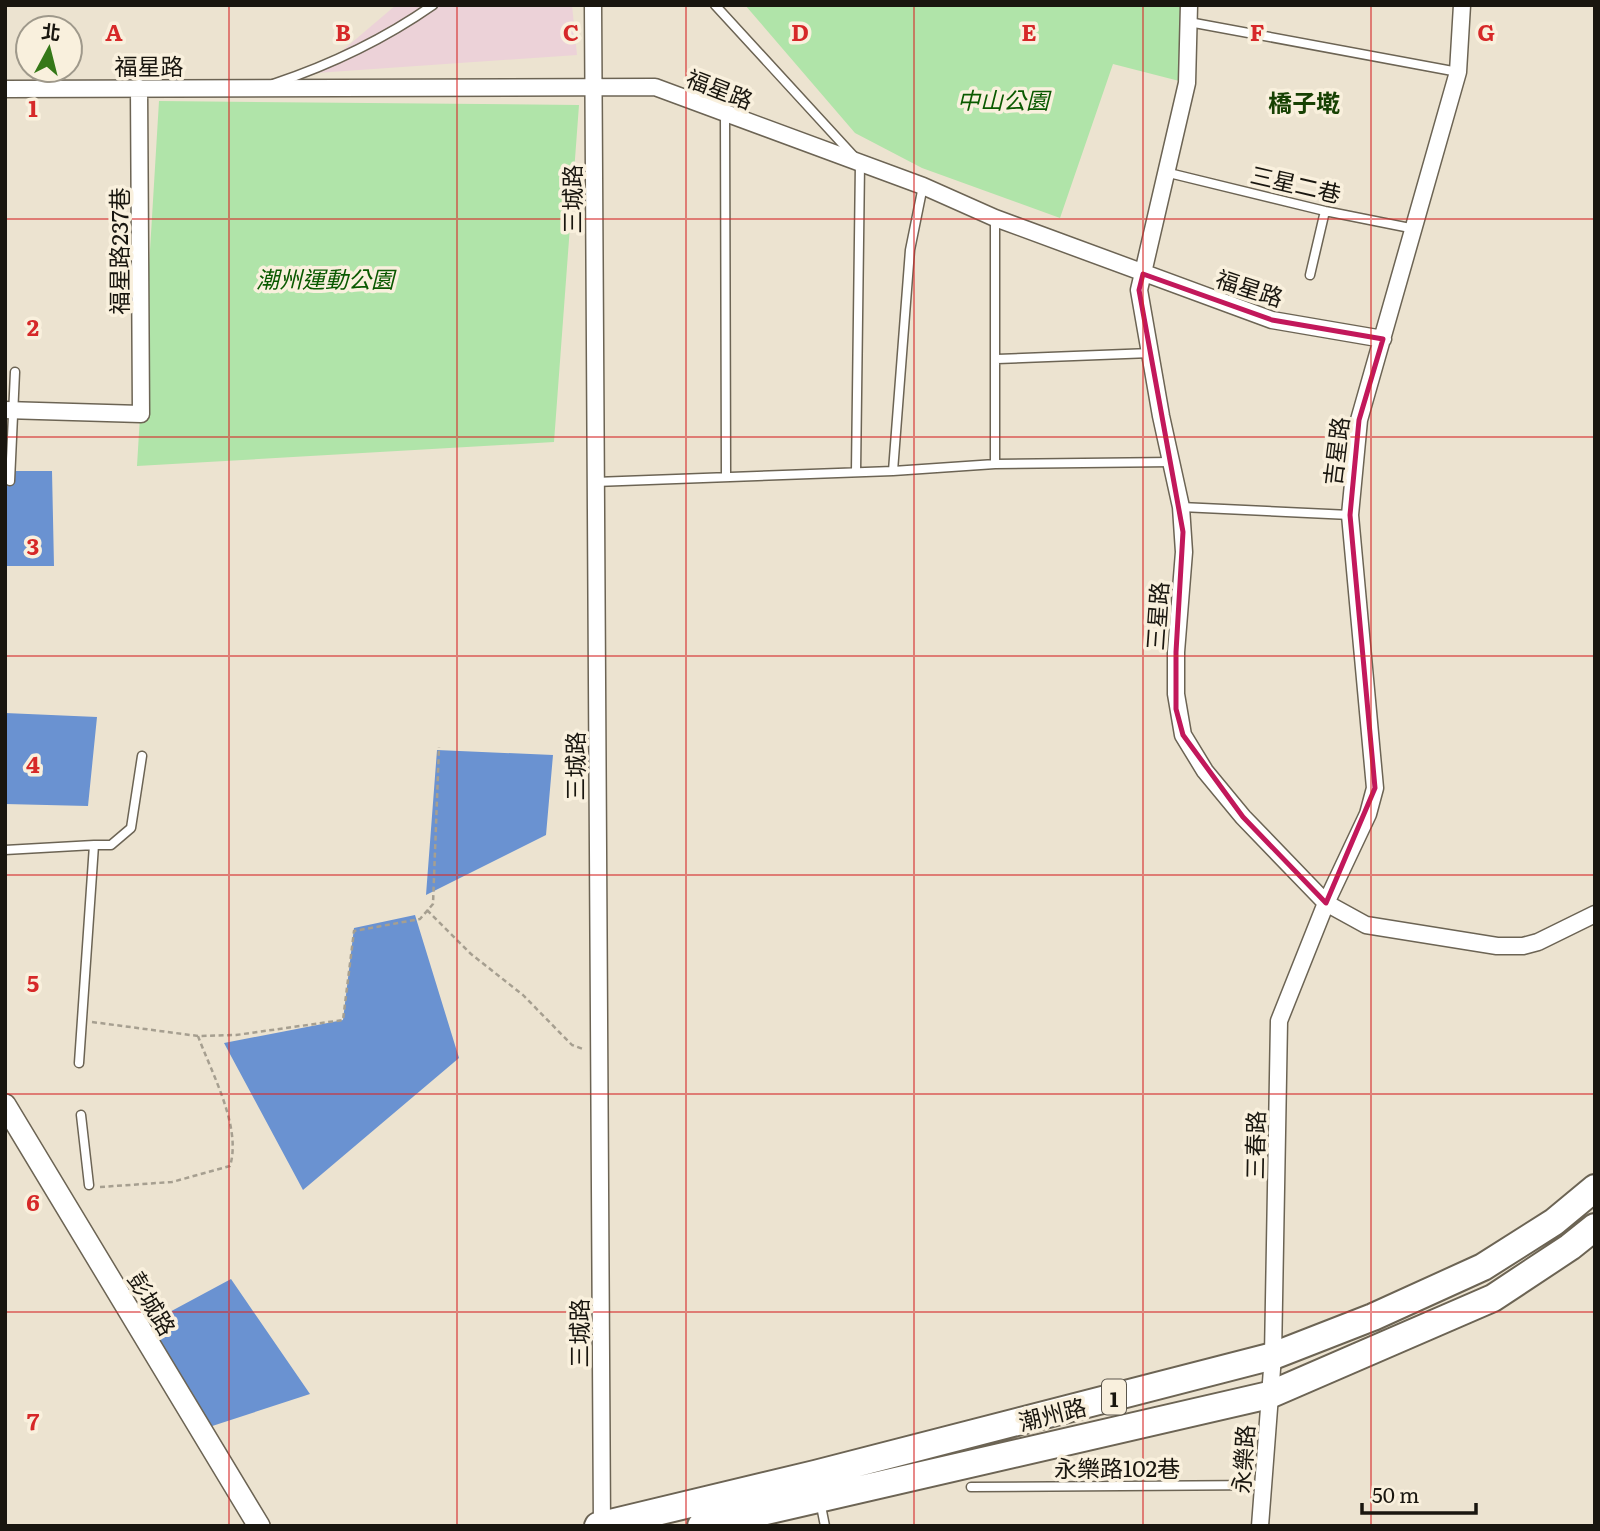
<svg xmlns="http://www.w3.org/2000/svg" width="1600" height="1531" font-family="Literata,'Noto Sans TC',serif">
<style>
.commercial{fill:#ecd2d8}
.green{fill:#b0e4a9}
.water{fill:#6a92d1}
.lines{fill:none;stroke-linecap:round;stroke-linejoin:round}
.service-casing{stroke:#6c6454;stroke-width:11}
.minor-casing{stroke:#6c6454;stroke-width:19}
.tertiary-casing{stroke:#6c6454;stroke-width:24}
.primary-casing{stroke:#6c6454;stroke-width:30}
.path{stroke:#a69f90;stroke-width:2.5;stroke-dasharray:5 3.5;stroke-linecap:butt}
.service{stroke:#fff;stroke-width:8}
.minor{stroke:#fff;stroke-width:16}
.tertiary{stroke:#fff;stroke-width:21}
.primary{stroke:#fff;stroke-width:26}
.marked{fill:none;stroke:#c2185b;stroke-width:5;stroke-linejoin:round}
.grid{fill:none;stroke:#d62828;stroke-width:2;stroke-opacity:0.55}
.labels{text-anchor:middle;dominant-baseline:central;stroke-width:7;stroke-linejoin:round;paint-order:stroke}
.shield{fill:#f9f0dd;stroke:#5c574d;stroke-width:2}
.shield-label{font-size:21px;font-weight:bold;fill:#19160f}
.street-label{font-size:23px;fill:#19160f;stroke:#f9f0dd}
.park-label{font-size:23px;font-style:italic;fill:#0a5900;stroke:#f9f0dd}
.neighbourhood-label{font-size:24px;font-weight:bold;fill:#174103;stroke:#f9f0dd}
.grid-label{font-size:23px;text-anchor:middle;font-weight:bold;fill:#d62828;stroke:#f9f0dd;stroke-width:7;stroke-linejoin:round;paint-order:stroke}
</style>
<rect width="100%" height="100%" fill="#ece3d0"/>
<path class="commercial" d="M396,5H572L577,55L316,73Z"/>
<path class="green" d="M745,5H1189L1187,83L1113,64L1060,218L922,168L855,133Z
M159,101L579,105L554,442L137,466Z"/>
<path class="water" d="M5,471H52L54,566H5Z
M5,713L97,717L88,806L5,804Z
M437,750L553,755L546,835L426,895Z
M415,915L459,1058L303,1190L224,1043L343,1020L354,928Z
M231,1279L310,1394L200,1430L138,1329Z"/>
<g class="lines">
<g class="service-casing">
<path id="service" d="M715,5L860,163L856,472
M1189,22L1458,72
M273,84C330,65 383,40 433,5
M725,114L726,475
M1169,173L1325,211L1415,229
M1310,275L1325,211
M997,359L1151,353
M995,464V218
M893,471L910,250L923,186
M10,481L15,372
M595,482L893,471L995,464L1173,462
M1181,507L1350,515
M94,845H111L131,828L142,756
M5,850L94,845L79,1063
M81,1115L89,1185
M971,1487L1264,1485
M820,1501L825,1526"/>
</g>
<g class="minor-casing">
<path id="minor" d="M593,5L602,1526
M1189,5L1187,83L1139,290L1161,416L1181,507L1184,552L1176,652V694L1183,735L1205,771L1243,817L1326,903L1366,925L1497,946H1523L1538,942L1595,914
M5,89L655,87L923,186L995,218L1272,320L1383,339
M5,410L141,414L139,88
M1260,1526L1273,1356L1279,1021L1326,903L1368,814L1375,788L1350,515L1359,420L1458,72L1462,5"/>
</g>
<g class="tertiary-casing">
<path id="tertiary" d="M5,1105L259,1526"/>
</g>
<g class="primary-casing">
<path id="primary" d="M598,1526L815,1474L1273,1356L1373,1317L1483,1267L1554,1222L1595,1188
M701,1526L1269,1395L1493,1298L1570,1247L1595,1227"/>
</g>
<path class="path" d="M427,910L471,954L523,995L572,1045L583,1049
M92,1022L198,1036L236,1035L343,1020L354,931L420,919L433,904L439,747
M100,1187L172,1182L230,1166C242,1127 211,1072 198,1036"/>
<use href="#service" class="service"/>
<use href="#minor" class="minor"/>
<use href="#tertiary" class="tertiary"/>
<use href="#primary" class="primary"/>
</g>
<path class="marked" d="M1143,274L1272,320L1383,339L1359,420L1350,515L1375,788L1326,903L1243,817L1183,735L1176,709V652L1183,532L1139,290Z"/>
<path class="grid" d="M229,5V1526M457,5V1526M686,5V1526M914,5V1526M1143,5V1526M1371,5V1526M5,219H1595M5,437H1595M5,656H1595M5,875H1595M5,1094H1595M5,1312H1595"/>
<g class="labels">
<rect class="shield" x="1102" y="1379.5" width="24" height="35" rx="5"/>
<g class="shield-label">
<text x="1114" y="1397">1</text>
</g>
<g class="street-label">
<text x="149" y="65">福星路</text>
<text transform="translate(720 88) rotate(21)">福星路</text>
<text transform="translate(1296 183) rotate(13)">三星二巷</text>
<text transform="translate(571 199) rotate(-90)">三城路</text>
<text transform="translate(118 251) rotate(-90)">福星路237巷</text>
<text transform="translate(1250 287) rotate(18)">福星路</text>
<text transform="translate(1335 451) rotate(-83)">吉星路</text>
<text transform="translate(1156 616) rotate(-86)">三星路</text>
<text transform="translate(574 766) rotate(-90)">三城路</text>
<text transform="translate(1254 1145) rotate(-89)">三春路</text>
<text transform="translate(153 1303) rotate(59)">彭城路</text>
<text transform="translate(578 1333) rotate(-90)">三城路</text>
<text transform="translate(1052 1413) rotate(-14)">潮州路</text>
<text transform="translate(1242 1459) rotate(-86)">永樂路</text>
<text x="1117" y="1467">永樂路102巷</text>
</g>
<g class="park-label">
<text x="1003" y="99">中山公園</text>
<text x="325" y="278">潮州運動公園</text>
</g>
<g class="neighbourhood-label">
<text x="1304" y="101">橋子墘</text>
</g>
</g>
<g class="grid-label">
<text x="114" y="41">A</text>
<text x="343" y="41">B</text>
<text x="571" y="41">C</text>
<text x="800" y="41">D</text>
<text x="1029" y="41">E</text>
<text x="1257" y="41">F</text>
<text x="1486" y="41">G</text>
<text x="33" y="117">1</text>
<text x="33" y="336">2</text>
<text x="33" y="555">3</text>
<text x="33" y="773">4</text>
<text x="33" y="992">5</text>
<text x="33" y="1211">6</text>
<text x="33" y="1430">7</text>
</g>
<rect width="1600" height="1531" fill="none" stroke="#19160f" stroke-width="14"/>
<g transform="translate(49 49) rotate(7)"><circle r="33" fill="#f9f0dd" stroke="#9f998b" stroke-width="2"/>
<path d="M0-5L12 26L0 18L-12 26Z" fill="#357818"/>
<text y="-10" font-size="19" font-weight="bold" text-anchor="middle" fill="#19160f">北</text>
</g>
<path d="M1362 1503v10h114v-10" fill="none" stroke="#19160f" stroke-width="3.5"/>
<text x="1372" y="1503" font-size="21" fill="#19160f" stroke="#f9f0dd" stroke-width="5" paint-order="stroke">50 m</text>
</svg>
